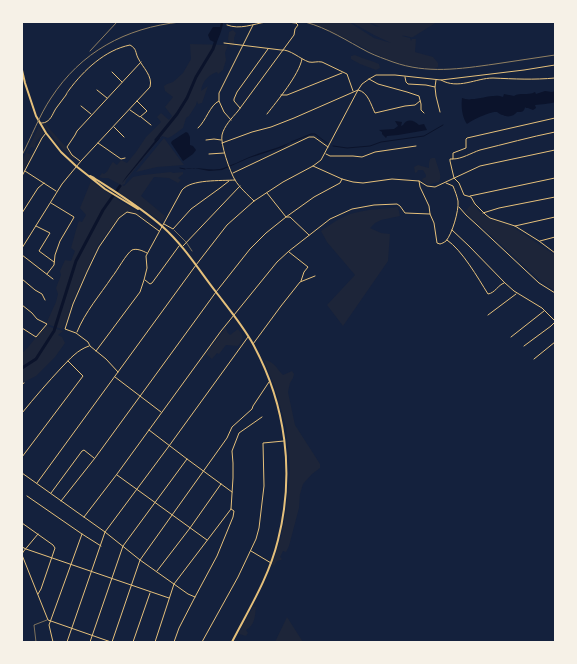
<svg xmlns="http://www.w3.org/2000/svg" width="577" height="664" font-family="'IBM Plex Sans',sans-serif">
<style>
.green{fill:#1d2539}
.water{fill:#0b132b}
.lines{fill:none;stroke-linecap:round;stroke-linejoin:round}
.stream{stroke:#0b132b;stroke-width:1}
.river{stroke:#0b132b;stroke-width:3}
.service{stroke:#e5c07b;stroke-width:0.5}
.minor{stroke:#e5c07b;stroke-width:1}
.tertiary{stroke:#e5c07b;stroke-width:1}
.trunk{stroke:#e5c07b;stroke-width:2}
.rail{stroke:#918062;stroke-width:1}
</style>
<rect width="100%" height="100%" fill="#14213d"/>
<path class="green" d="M307,22H349L374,38L391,43L374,35L351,22H368L375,26L380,27L369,22H437L413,37C409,38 407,35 402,36L410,38L411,41L412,39H416L415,52L433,57L438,63V67L433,69L406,65L387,59L373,53L353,42L324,28Z
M233,30L236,33L234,38V46L230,47L228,39L229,32Z
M190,44L228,45L225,53L226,60L223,70L218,74L217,72C208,75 202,82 201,91L208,86L202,103L198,104L197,101L196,105L189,116L186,118L183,128L172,136L168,138L162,136L126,180L125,184L122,185L124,186L133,177L143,175L171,172L173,173L183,172V174L178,178L181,180L178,183L169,178L154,177L141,196L165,216L162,222L117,191L121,185L108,178H102L99,177L102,173L104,174C109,171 109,166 113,162L117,165L121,160L127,163L136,152L146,137L161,122L157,117L161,113L169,120L172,116L165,107L173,97L165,91L164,86L167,84L173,82L183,73L191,59Z
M355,55C363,59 371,60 379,64L380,68L376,70L360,64L351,59V56Z
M45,123L47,126L75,157L74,159L70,157L55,140L43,124Z
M39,126L43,132V134L36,142L35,148L31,147L27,153L32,155L22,173V161Z
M164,138L184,165L157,167L136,172Z
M432,158H435C436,160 436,162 437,164C439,171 442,175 439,182C432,183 427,188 422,179L426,177V175L423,170H418L417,172L415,173L414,167L418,165L429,168V163L430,159Z
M91,181L120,201L139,212L159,228L158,229L136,213L127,211L119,217L98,245L72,302L66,322L62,329L46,324L56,302L58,294L56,288L61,275L60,271L65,260L71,261L75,251L71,248L78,223L79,221L82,222L86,215L80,208Z
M473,202L479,211L490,219L510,225L555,255V291L541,281L465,212Z
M398,207L400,216L381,220L375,223L370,228L381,233L390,234L388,261L343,326L327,305L355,275L327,242L321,231C331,224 342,216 354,213C368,209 384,209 398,207Z
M47,326L63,331L58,335L62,337L65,343L55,357L36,376L22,383V353C32,345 37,333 47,326Z
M226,327L227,332L230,335L238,329C244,336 244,338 238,346L226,345L219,354L217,353L212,359L206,354Z
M264,360C273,360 277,369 283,375L292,371L294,374L293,378L290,383L288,392L295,425L320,464V468L312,474L303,484L300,494L299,508L289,546L286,552L283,551L280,557L282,559L281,560L277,561L274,566L272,565L281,537L286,511L290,470L286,427L275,388Z
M253,607H256C255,616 255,625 246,630L248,633L246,636L239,634V632Z
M287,617L303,642H275Z"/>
<path class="water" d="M221,22H223C223,28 218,40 215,46H214V42L210,40L208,35L213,27H220Z
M545,91L552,92L555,91V102C550,104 541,104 535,105L536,108L533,110L528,108H526L525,107C524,112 522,112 517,112C514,116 508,118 503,115C501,115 499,113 497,112C491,111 472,120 467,124C462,117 461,107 462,98C465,99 469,100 472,99C481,99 495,93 503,97L504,94L514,96C520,92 528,96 535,92L536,94Z
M395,121L402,122L401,126L403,125C407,118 414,120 419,125L424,124L427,130L398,135L387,136L386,138L382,134V132L379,130L394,129L398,126Z
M186,132L188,133L190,137V145L193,146L196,150L193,154L183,161L171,143L172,141Z
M158,137L160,138L122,183L126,177Z
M291,142L283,147L249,158L222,170L209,171L194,168L188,169H185C197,166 208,171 220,169C231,166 242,160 252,156C265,151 279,148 291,142Z"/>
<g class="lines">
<path class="stream" d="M291,142L311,134H315L327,143
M333,146L347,148L370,146L381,142L424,136L443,125
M180,168L185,169"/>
<path class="river" d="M156,140L177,114L187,98L196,77L213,49L215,43
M22,368L36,359L54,331L59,315L76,261L103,210L120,186"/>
<path class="service" d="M174,230L186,242L192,251
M36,642L34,625L47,620"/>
<path class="minor" d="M227,25C240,30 253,24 266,22
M224,43L281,50C290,49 300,59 309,62C313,63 317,61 322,62L347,74L353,91
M112,72L122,82
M405,77L406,82L408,84L426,85L435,87L436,80
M369,79L378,84L407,92L419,96L421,104V110L424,113
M441,80C458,90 476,78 493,78C514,79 534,80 555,78
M435,87L436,96L440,112
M97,90L107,98
M281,95H287L342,73
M219,101V93L253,25
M81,106L91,114
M240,108L234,101V99L237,92L268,49
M130,110L140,117L147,111L137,101
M267,114C277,101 299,75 302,59
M141,117L151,125
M555,118L467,138L466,139V148L453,153V159H450V161L454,178L459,183L464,195L471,197L475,204L486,215L490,218L515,226L539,241L555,253
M114,127L124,137
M198,128C206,121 210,105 219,101L224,112L231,120
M206,140L214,139L221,140
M98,143L121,159L125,158
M222,143L252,132L271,127L294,118L358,90C368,92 371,105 375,113L405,106L415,105L420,101
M209,154L224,153
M326,154L330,156H353L362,157L375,152L416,146
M453,159C462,159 471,153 480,150C505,144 530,137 555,132
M80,161L72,155L67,147L75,135L77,131L141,62
M313,166L342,179L353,182L363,183L392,179L419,181L427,186L435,187L480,166L555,150
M25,171L56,191
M233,173L309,137H314L328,147
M419,181L420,187L429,206L430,214L434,223L437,243L440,244C443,243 443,243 446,241C452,234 459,211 458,201C457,196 455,191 453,186L446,183
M267,193L286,217H290L309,235
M470,196L555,178
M254,201C248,195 239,187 235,180C230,172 220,143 222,135C224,126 232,118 238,111L294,35L295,29L298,25L296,23L287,22
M459,207L466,215L477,225L539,283L555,293
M22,213L38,188L44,183
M483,213L499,208L555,197
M164,224L173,229L191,209L220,188L229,181
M36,226L50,233L39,251L54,262
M515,226L555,217
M452,230L469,246L505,283L514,291L542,308L555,321
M447,240C462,250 478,278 488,294C495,293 498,285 504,283
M540,241L555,237
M183,246L240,186
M22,248L62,184L81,161L150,87C153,76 143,68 138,58C135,52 137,49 130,45C105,50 84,70 69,90C67,93 68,91 66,95C63,99 60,103 57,107C53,112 52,119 46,122C44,123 42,123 40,123
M289,252L308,267L304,272L301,281
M22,255L53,279
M47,274L54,265L55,255L60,241L73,219L74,217L51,203
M22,279L35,290L42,294L45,300
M145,280L150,284L152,283L179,246
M22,305L32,313L37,319L47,324L36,337L22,328
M488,315L516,294
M77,332C85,312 100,295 112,277C117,271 126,254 132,250C137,248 143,251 147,253
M511,337L544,311
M253,344L281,306L300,282L315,276
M524,346L551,326L555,322
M96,351L140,292L144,280L147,268L146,256L182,190C191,179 221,181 235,180
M534,359L555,342
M118,372L106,359L90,346L88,342L76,333L65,329L73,304L87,272L99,247L119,218L127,212L136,214L159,231
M115,377L161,412
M22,384L24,383
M22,413C35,397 48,382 62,367C70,359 77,350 89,346
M149,430L187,459L232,492
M22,457L83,376L68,361
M22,473L105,532L140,560L188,594L195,597
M117,475L207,540
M37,483L196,265L227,225L254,201L283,182L313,166L321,160L358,90L362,84L369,79L376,75H395L441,80L524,70L555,65
M51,493L82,451L84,450L94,458
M27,496L82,534L101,546
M61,501L95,458L216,292L250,249L266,233L286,217L314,197L340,183L342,179
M84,517L117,474L221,331L277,262L289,251L330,219L352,209L374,205L397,204L400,206L405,213L430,214
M22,523L53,545L55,548L41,589L38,594
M38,534L23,552L22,555L48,620L111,642
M22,547L26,549L169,598
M251,551L271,563
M157,571L190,528L221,484
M53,642L49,625L82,534
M90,642L123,546L187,459
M112,642L140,560L227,438L232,427L252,409L253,406L269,382
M133,642L150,593
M155,642L174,584L231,509L233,478V463L232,451L239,433L262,417
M174,642L179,628L195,597L217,556L233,517L234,511L231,509
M202,642L238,577L256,539L259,528L264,486L263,443L284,441"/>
<path class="tertiary" d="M22,176L42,138L46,133
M67,642L105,532L169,446L248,337"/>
<path class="trunk" d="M22,70L25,83L36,116L46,133L61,152L76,166L105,189L138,209
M90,176L94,178C117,193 142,208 163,227C184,246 199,270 216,292C229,309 243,326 253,344C286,405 295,473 278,540C269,577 249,609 232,642"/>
<path class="rail" d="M305,22C328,28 347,41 368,52C376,56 385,59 393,62C427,74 460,69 495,64C515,61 535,58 555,55
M90,51L117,22
M22,155C32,136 39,116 51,98C81,52 125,28 180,22"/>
</g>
<rect width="577" height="664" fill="none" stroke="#f6f1e7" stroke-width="46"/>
</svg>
